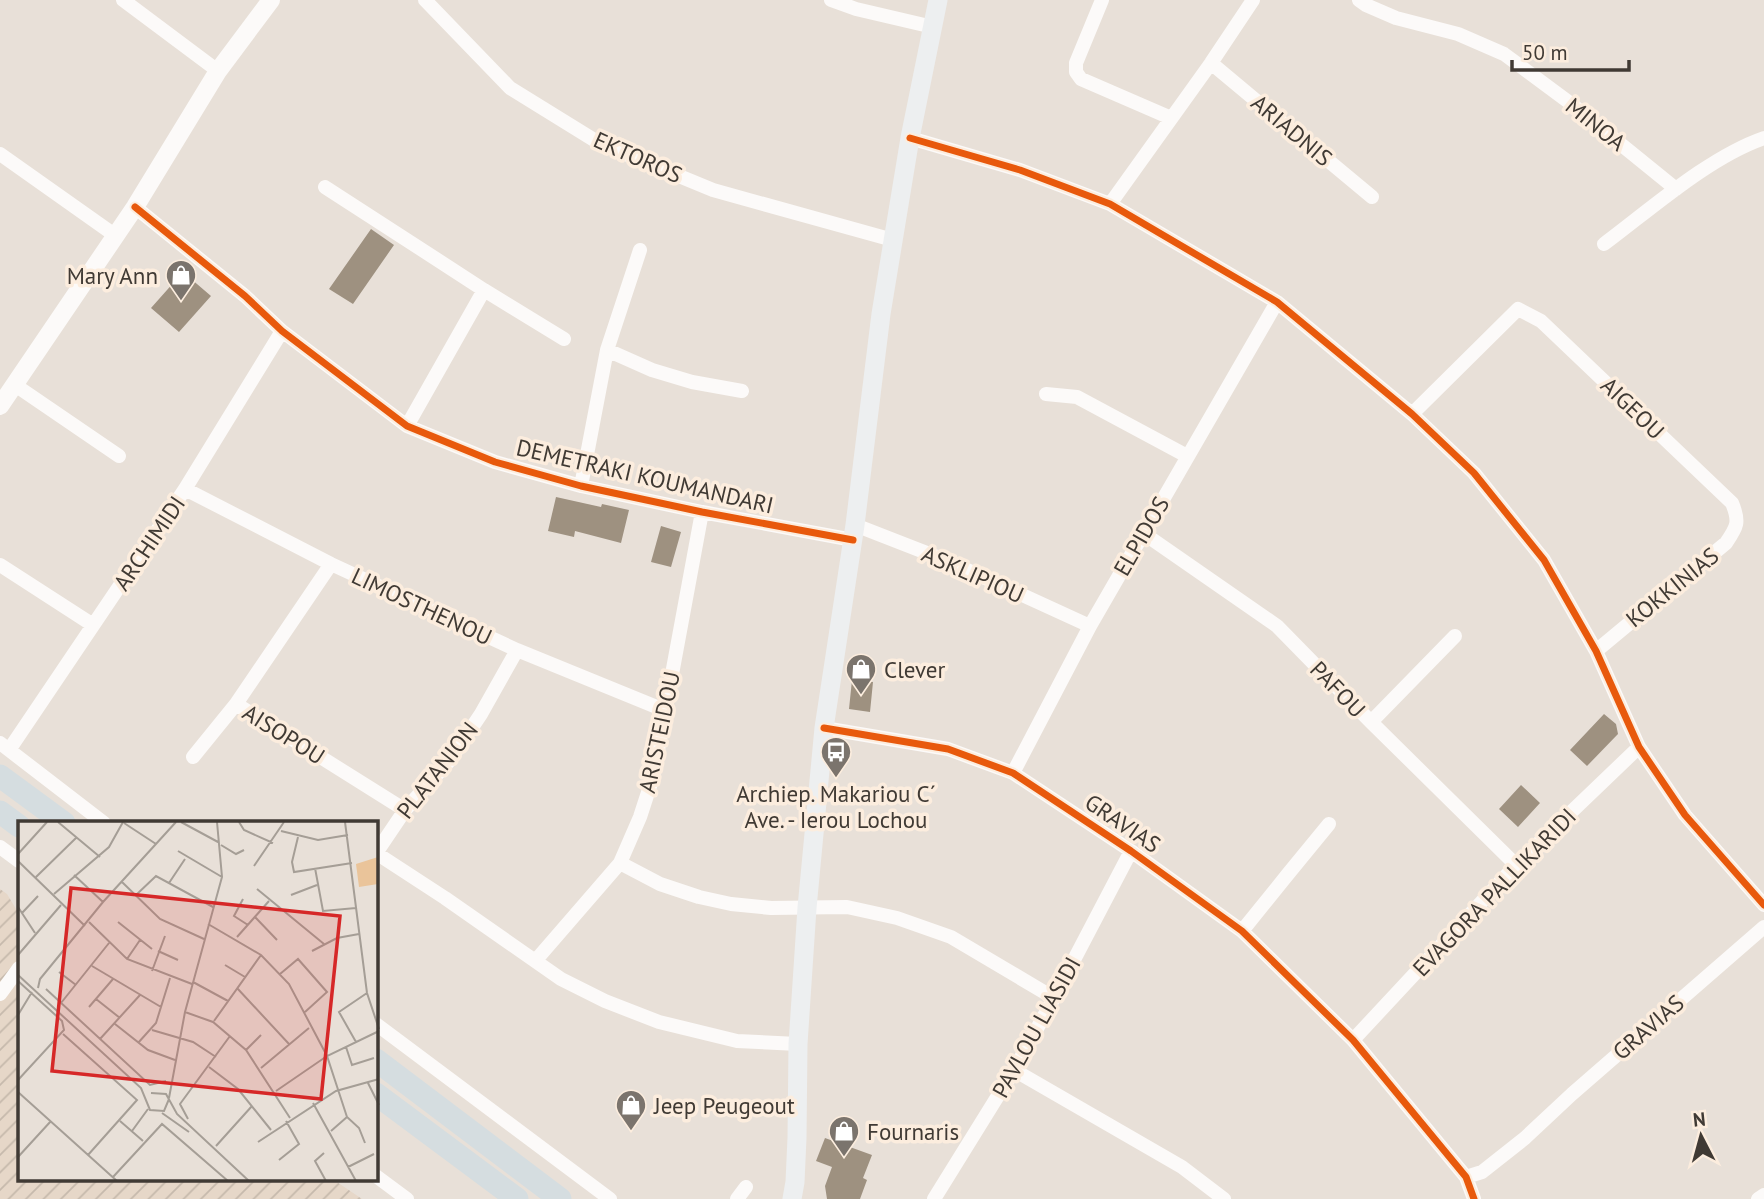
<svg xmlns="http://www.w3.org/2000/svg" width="1764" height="1199" font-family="'PT Sans',sans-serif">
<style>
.industrial{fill:url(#industrial-furrows)}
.building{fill:#9e9180}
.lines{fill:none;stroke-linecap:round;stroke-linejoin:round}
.minor{stroke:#fcfaf9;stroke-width:14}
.tertiary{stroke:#fcfaf9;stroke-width:18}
.secondary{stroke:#edeff0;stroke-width:19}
.trunk{stroke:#d5dde0;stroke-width:23}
.cycleway-casing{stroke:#fcedde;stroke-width:11}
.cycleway{stroke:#e8590c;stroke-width:7}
.labels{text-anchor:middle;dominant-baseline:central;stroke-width:7;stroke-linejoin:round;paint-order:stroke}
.street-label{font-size:23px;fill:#403a34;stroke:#fcedde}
.poi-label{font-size:23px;fill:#403a34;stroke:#fcedde;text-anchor:start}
.inset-road{fill:none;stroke:#a59e96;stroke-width:2}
.view{fill:#d62828;fill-opacity:0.15;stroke:#d62828;stroke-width:3.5}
.inset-edge{fill:none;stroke:#403a34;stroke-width:3.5}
</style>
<defs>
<pattern id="industrial-furrows" width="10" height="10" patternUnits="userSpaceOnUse" patternTransform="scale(1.75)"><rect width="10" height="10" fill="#e6d7c8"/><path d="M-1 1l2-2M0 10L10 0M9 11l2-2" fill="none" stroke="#c6b9ac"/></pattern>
</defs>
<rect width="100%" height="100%" fill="#e8e0d8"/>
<path class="industrial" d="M0,889L7,894L19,914V1180H334L362,1199H0Z"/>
<path class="building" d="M371,229L394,245L353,304L329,289Z
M183,272L211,296L179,332L151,308Z
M556,497L601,507L602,504L629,510L621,543L575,531L574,537L548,531Z
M661,526L681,532L671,567L651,562Z
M852,680L873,682L870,712L849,709Z
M1604,714L1616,724L1618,734L1587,766L1570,750Z
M1521,785L1540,803L1518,827L1499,809Z
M825,1138L872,1155L863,1178L867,1180L860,1199H827L825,1186L832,1167L816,1161Z"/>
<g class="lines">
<path class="minor" d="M123,0L218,71
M425,0L510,88L599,143L713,190L893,240
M831,0L856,9L933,27
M1102,0L1076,63V72L1081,79L1171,118
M1359,0L1366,5L1396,18L1458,34L1504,54L1570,103L1676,189
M1211,63L1372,197
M910,138L1020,170L1110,204L1277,302L1412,414L1474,473L1544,560L1596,651L1639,747L1685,815L1764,905
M0,154L116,236
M325,187L484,290L564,339
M1110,204L1211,63L1253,0
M135,207L245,296L282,331L407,426L495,462L581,486L702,512L853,540
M1604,244C1651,209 1709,157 1764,138
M607,350L652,370L692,382L742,391
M15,385L119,456
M1046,394L1077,397L1187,456
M1412,414L1518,309L1541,321L1732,503C1740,522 1737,527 1726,543L1596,651
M407,426L484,290
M581,486L607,350L640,250
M185,489L331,564L517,650L664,710
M855,525L950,562L1090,626
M1143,533L1277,626L1371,722L1516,865
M0,565L93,625
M236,704L405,810
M1371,722L1455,636
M824,728L948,749L1013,773L1131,851L1242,931L1353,1040L1466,1177L1474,1199
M0,743L104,823
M9,750L185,489L282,331
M193,757L236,704L331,564
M1013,773L1090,626L1277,302
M0,847L19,861
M376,853L445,898L561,979L605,1001L659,1022L737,1041L798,1044
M376,853L405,810L450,760L481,714L517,650
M620,863L660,884L699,897L731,904L771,908L847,907L897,918L951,937L1054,998
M1242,931L1288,874L1329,824
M536,960L620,863L640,817L653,777L702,512
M0,994L19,968
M376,1024L610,1199
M1353,1040L1516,865L1639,747
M1014,1070L1182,1167L1224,1199
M376,1176L407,1199
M1466,1177L1482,1172L1525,1138L1572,1094L1764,927
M737,1199L746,1187
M934,1199L1014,1070L1054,998L1131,851
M1758,1199L1764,1195"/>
<path class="tertiary" d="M0,406L135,207L218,71L271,0"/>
<path class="secondary" d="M792,1199L795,1182L797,1138L798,1044L807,908L824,728L855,525L881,314L910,138L938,0"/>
<path class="trunk" d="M0,776L64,823
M0,812L19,826
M376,1060L560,1199
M376,1094L517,1199"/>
<g class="cycleway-casing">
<path id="cycleway" d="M910,138L1020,170L1110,204L1277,302L1412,414L1474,473L1544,560L1596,651L1639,747L1685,815L1764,905
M135,207L245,296L282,331L407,426L495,462L581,486L702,512L853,540
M824,728L948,749L1013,773L1131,851L1242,931L1353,1040L1466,1177L1474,1199"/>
</g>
<use href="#cycleway" class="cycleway"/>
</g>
<defs>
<g id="shop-pin" transform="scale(1.575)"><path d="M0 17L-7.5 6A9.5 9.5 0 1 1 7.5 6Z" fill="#7b746d" stroke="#fcedde"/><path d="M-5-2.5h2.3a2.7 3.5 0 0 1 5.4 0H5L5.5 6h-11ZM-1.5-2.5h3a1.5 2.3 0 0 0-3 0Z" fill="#fff"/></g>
<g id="bus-pin" transform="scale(1.575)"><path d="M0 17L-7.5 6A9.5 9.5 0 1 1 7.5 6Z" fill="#7b746d" stroke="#fcedde"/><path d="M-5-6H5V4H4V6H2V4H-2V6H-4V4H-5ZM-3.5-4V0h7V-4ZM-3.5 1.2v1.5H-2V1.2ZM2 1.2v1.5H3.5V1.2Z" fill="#fff"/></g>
</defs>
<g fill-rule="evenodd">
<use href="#shop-pin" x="181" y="275"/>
<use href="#shop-pin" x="861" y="669"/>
<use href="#bus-pin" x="836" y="752"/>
<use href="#shop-pin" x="631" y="1105"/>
<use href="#shop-pin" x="844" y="1131"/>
</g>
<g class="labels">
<g class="street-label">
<text transform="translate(1596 124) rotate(39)">MINOA</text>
<text transform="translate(1292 130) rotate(40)">ARIADNIS</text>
<text transform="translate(638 157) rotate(24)">EKTOROS</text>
<text transform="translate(1633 408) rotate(44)">AIGEOU</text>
<text transform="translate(645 476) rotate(13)">DEMETRAKI KOUMANDARI</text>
<text transform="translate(1141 536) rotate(-60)">ELPIDOS</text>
<text transform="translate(149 543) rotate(-56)">ARCHIMIDI</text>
<text transform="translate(973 574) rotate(24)">ASKLIPIOU</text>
<text transform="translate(1672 587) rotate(-39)">KOKKINIAS</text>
<text transform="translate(422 606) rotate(25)">LIMOSTHENOU</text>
<text transform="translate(1338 689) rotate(46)">PAFOU</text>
<text transform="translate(659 732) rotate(-78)">ARISTEIDOU</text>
<text transform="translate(284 734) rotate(32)">AISOPOU</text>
<text transform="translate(437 770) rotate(-52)">PLATANION</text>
<text transform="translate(1123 823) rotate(34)">GRAVIAS</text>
<text transform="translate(1494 892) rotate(-46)">EVAGORA PALLIKARIDI</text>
<text transform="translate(1036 1027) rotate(-61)">PAVLOU LIASIDI</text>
<text transform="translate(1648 1027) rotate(-41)">GRAVIAS</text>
</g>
<g class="poi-label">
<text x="158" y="275" text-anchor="end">Mary Ann</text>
<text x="884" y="669">Clever</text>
<text x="836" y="793" text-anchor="middle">Archiep. Makariou C´<tspan x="836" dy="26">Ave. - Ierou Lochou</tspan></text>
<text x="654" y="1105">Jeep Peugeout</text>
<text x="867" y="1131">Fournaris</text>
</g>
</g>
<g transform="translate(18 821)">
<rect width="360" height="360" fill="#e8e0d8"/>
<path d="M360,36V63L341,66L338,43Z" fill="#eac49a"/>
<path class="inset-road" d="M40,1L82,36M163,1L200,21M221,1L226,9L255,22M327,1L349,172L361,208M106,2L138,23M263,10L300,19L330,14M280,16L274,41L276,51L334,42M203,24L218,33L226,29M160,30L204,56M0,33L29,1M0,40L67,105M236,45L266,1M297,47L305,90L338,87M56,54L85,81M18,56L59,16M104,61L142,98L186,118M151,62L167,38M239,68L306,123M36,73L91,26L105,1M118,74L138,55L195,86M273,74L299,64M225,78L216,95L230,104M0,86L17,112M4,92L20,75M237,96L259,119M71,101L109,138L174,163M100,101L134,128M190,103L243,134L271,163L309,235L329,296L341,307L347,322M219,116L251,80M140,130L160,139M294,130L319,117L341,113M0,134L43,84M109,138L122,119M207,144L227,156M74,145L143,186M134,150L147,115M41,151L58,164M262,153L280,138L309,171L287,191M0,154L123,267L132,289L146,290L151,278M0,160L44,200L46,209L0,259M175,161L210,180M20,167L22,158L85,81L158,1M219,167L271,223M28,168L132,264L148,260M78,178L102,197M43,182L91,122M71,186L95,158M167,191L195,201L228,229L272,297M0,194L14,171M196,200L243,134M97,203L130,229L157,239M134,209L175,221L198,236M45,213L119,279L70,334M82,218L122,174M338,221L321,191L349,172M120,222L138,202L152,157M328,226L334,244L356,237M228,229L243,214M191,246L220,268L253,309M243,247L291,207M350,262L361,284M258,270L309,235L361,210M0,271L99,360M133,272L148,273L159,293L231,360M151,277L167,191L204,56L199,1M295,282L338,360M144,292L171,311M170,298L162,283L212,215M102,300L125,320M114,310L130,288M313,310L329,296M240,321L318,270L361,258M198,325L234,285M306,332L297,340L308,360M0,336L33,300M261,339L281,323L268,300M330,346L356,333M95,356L144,303L210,360"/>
<path class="view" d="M53,67L322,95L303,278L34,250Z"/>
<rect width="360" height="360" class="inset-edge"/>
</g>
<g transform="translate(1701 1136) rotate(354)" stroke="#fcedde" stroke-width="5" paint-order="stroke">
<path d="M0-5L12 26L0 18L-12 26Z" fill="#403a34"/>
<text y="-10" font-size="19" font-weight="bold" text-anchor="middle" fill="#403a34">N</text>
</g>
<path d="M1512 60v10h117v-10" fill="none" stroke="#403a34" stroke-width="3.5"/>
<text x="1522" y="60" font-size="21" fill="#403a34" stroke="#fcedde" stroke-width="5" paint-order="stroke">50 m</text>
</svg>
